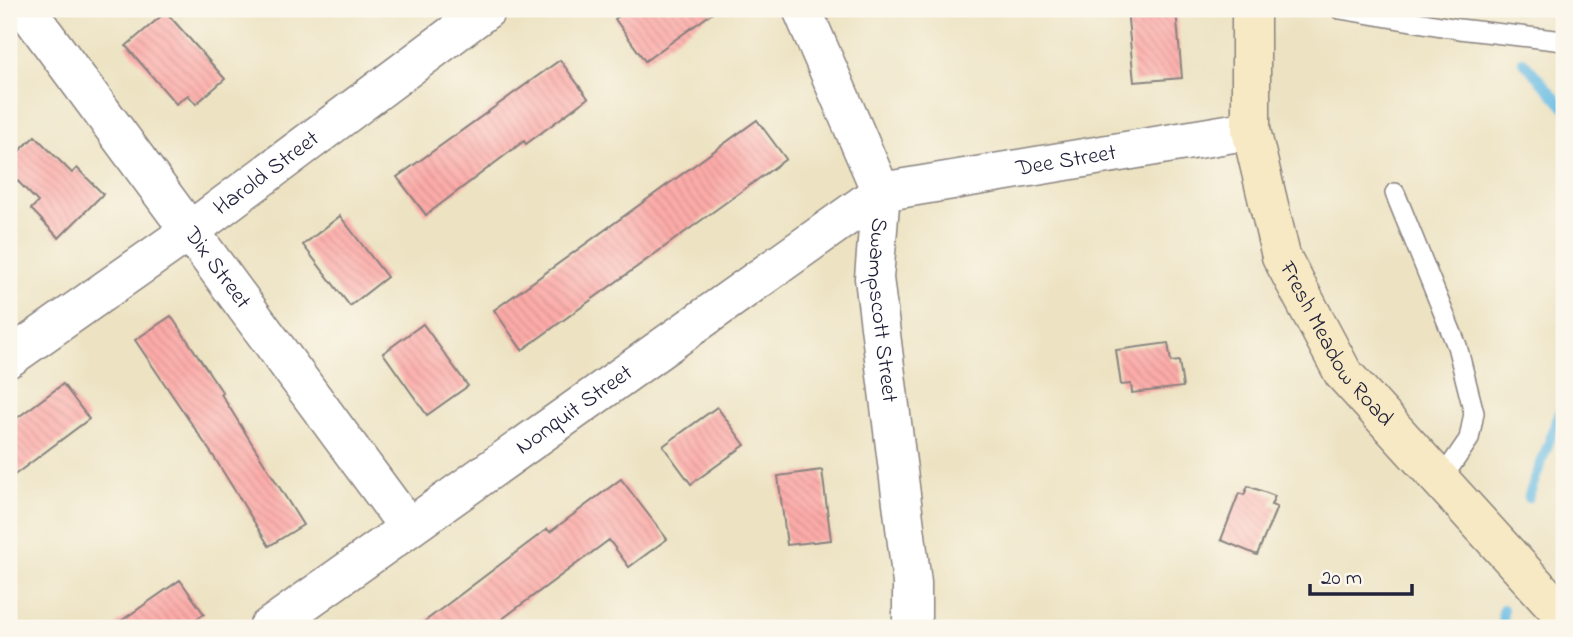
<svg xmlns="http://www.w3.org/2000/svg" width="1573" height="637" font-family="'Indie Flower',sans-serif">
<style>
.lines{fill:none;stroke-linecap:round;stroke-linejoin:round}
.stream{stroke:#67bbe3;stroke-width:10}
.building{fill:url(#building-back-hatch)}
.lane-casing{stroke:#88827f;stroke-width:22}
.street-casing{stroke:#88827f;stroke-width:41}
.secondary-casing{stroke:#88827f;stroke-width:41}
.lane{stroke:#fff;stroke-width:19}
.street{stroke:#fff;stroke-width:38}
.secondary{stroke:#f7e9c3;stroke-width:38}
.labels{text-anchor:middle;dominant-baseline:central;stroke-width:6;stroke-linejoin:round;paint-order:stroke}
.street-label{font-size:23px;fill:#22223b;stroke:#fbf7ec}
</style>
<defs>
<pattern id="building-back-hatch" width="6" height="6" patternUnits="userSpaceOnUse" patternTransform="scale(1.75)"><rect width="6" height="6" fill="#fcaba8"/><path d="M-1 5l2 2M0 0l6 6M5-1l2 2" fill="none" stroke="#d89392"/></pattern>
</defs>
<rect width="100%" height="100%" fill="#fbf7ec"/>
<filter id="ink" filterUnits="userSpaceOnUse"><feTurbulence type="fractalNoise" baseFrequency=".0143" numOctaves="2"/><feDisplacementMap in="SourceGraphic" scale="14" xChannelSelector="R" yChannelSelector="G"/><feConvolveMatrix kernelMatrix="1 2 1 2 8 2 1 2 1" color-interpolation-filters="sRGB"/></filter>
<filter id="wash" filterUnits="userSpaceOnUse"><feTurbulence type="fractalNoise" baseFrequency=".00686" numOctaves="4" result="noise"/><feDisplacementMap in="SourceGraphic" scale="28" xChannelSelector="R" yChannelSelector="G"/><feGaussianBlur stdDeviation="1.57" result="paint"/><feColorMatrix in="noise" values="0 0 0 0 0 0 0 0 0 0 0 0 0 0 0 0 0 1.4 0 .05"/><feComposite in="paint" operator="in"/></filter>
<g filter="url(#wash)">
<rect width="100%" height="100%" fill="#ede3c3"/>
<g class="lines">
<path class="stream" d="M1523,61L1564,107
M1528,498L1564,402
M1502,628L1503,609"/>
</g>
<g id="blocks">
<path class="building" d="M629,9H718L645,61L615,19Z
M1127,9H1176L1182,78L1134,82Z
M166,12L225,79L196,104L188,95L176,104L126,46Z
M560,60L588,98L526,144L524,141L426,215L397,177Z
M757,120L786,159L522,350L494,310Z
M35,136L72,173L77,168L103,194L59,238L31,209L38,202L9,172V161Z
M340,216L387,277L350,306L303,245Z
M171,316L223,393L221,394L303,525L269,546L214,457L135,340Z
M423,324L468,386L427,415L383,353Z
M1168,343L1171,362L1179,361L1183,387L1132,393L1131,384L1121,385L1116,350Z
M63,384L89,419L9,479V424Z
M717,407L745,445L691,484L663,446Z
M822,470L831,540L787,545L778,476Z
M621,479L667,539L629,567L609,540L490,628H416L547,529L550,532Z
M1248,486L1275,496L1271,505L1277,507L1257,555L1221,540L1239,493L1244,495Z
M180,580L204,614L183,628H111Z"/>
</g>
</g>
<g filter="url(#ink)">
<use href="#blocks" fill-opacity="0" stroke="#88827f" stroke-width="2"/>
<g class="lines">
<g class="lane-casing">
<path id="lane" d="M1340,9L1459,29L1564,41
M1395,193L1457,346L1474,413L1469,439L1441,480"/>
</g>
<g class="street-casing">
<g id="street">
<path id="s1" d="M26,9L408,527"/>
<path id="s2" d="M802,9L881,192L874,278L912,583V628"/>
<path id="s3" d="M9,358L191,230L487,9"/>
<path id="s4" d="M268,628L881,192L1251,130"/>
</g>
</g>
<g class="secondary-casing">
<g id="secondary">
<path id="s5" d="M1251,9V130L1281,256L1343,373L1564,616"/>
</g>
</g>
<use href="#lane" class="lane"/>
<use href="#street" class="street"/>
<use href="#secondary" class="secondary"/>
</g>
</g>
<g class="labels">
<g class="street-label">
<text stroke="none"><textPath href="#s4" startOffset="940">Dee Street</textPath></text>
<text stroke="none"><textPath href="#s3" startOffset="317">Harold Street</textPath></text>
<text stroke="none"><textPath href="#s1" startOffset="322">Dix Street</textPath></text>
<text stroke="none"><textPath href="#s2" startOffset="318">Swampscott Street</textPath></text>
<text stroke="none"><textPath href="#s5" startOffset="355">Fresh Meadow Road</textPath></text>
<text stroke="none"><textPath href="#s4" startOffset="376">Nonquit Street</textPath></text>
</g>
</g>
<rect width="1573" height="637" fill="none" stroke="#fbf7ec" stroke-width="35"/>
<path d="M1310 584v10h102v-10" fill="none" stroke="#22223b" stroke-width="3.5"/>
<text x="1321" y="584" font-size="21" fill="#22223b" stroke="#fbf7ec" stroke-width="5" paint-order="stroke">20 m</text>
</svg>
